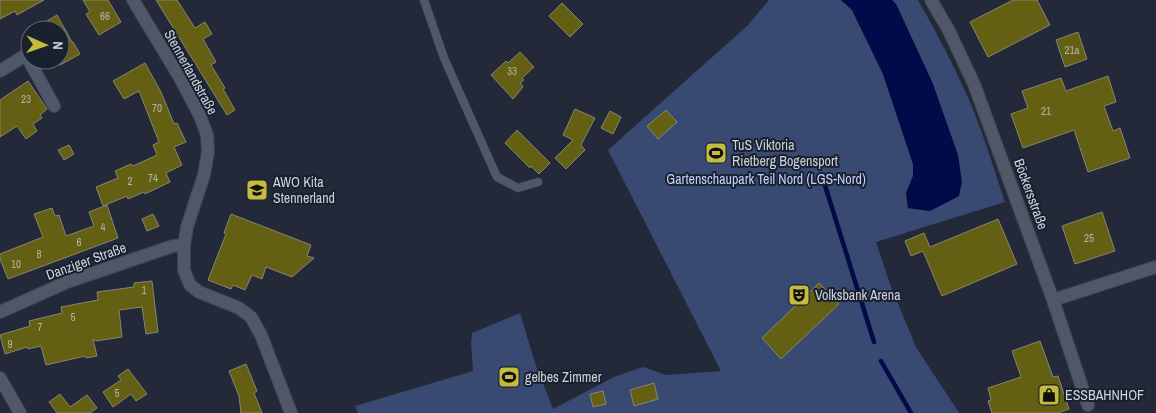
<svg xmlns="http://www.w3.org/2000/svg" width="1156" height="413" font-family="'Archivo Narrow',sans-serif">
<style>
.green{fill:#384972}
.water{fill:#030a4a}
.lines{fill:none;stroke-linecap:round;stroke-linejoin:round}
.stream{stroke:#030a4a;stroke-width:4.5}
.building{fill:#635f13;stroke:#878672}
.lane-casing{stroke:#3e4451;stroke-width:9}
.street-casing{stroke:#3e4451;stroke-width:14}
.lane{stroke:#4f5768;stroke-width:8}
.street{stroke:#4f5768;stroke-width:12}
.labels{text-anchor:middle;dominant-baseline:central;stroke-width:4;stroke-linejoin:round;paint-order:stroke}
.number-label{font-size:11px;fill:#b2b5aa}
.street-label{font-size:14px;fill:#cdd2dc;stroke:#19202e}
.poi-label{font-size:14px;fill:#cdd2dc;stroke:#19202e;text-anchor:start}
.park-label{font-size:14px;fill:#c1d2fa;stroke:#19202e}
</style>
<rect width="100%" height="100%" fill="#232939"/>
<path class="green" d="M769,0H841L852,10L883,74L913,164V176L906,193L908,208L930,211L959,196L933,84L896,4L892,0H918C938,35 956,70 972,107C985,138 994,170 1005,202L876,242L891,287L916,347L959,413H358L355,406L473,371L471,343L472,333L520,313L535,363L553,409L614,377L643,367L666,375L721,371L608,150L747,26Z"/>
<path class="water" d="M841,0H892L896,4L933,84L958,155L962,182L959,196L930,211L908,208L906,193L913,176V164L883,74L852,10Z"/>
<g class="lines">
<path class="stream" d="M823,179L874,342
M881,361L911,413"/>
</g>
<path class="building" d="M0,0H44L17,15L15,11L0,19Z
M83,0H108L121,22L99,35L86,14L90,12Z
M156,0H177L195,28L205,22L212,34L203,39L216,62L211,65L225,88L223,89L235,110L227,115Z
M1013,0H1037L1050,25L988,57L970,22Z
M562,3L583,24L570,37L549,16Z
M57,15L72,42H73L80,54L60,65V30H52L47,21Z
M1078,32L1087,59L1065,67L1056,40Z
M520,52L534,67L522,78L524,80L520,83L523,87L513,99L491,75L506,61L508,63Z
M145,63L161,92L174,124L177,123L186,142L174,147L182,165L166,173L170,182L145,194L144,192L128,199L127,196L103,206L96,187L118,178L115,171L131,164L133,166L157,155L153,145L159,142L139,91L124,99L113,81Z
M1108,76L1116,102L1104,106L1113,131L1120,128L1130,158L1088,172L1074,130L1023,148L1011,114L1028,108L1022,91L1061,78L1066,91Z
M28,81L47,109L40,115L42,118L33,124L37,131L26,139L17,126L0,137V100Z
M575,109L595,118L581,145L585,150L566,169L555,158L573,140L563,135Z
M666,110L677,122L658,139L647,126Z
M610,111L621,117L613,134L601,128Z
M517,130L550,163L539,174L531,166L530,168L505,143Z
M69,145L74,154L64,160L58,150Z
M107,205L118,238L8,279L0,259V254L43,237L34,214L52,208L55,216L59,215L66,236L94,226L89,212Z
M1102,212L1115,251L1075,264L1062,226Z
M153,214L159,226L147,231L142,219Z
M231,214L311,245L307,256L314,258L292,277L266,267L262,279L252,275L245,290L233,285L231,289L208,280L226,234L224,233Z
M998,219L1017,264L942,296L923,251L911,256L905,241L924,233L930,247Z
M152,281L158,332L146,334L142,307L119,310L122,337L96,341L93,339L97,356L86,358L85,356L46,365L41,346L28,349L27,347L5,354L0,335L30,326L29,321L62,313L61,307L98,300L97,292L134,287V283Z
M819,283L839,304L781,359L762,338Z
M1040,341L1053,377L1058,376L1069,409L1058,413H992L988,401L991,400L988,388L1021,377L1012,351Z
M246,364L257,391L254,393L262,413H241L239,396L229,371Z
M128,369L147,394L136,401L131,394L113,407L103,392L121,380L118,376Z
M654,383L658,399L634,406L630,390Z
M603,391L606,404L593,407L590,394Z
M60,394L70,407L87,395L97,408L90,413H57L49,402Z"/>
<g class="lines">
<g class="lane-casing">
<path id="lane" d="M424,0L444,58L497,177L518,188L538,182"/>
</g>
<g class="street-casing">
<path id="street" d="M133,0L180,78L200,116L207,135L208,152L204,175L187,227L184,245V270L190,285L199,292L239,308L251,317L261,335L291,413
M931,0L948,29L974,84L1053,300L1088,405
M0,71L26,55L54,106
M1053,300L1156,267
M0,312L67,282L173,246L184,245
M0,378L20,413"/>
</g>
<use href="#lane" class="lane"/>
<use href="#street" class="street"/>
</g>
<defs>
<g id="stadium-square" transform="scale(1.125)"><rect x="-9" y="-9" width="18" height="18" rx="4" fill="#c4bc3e" stroke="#19202e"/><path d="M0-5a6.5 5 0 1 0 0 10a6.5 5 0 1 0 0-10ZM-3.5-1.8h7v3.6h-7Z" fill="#111"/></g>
<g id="school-square" transform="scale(1.125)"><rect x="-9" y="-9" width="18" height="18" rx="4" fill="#c4bc3e" stroke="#19202e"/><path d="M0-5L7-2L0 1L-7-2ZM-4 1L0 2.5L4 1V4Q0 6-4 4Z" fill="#111"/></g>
<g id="theatre-square" transform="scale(1.125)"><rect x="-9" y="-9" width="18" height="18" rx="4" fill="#c4bc3e" stroke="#19202e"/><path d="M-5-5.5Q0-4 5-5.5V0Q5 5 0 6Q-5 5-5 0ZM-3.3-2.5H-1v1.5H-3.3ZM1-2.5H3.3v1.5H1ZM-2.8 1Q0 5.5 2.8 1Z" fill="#111"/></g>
<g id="shop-square" transform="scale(1.125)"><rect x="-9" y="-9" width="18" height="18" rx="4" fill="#c4bc3e" stroke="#19202e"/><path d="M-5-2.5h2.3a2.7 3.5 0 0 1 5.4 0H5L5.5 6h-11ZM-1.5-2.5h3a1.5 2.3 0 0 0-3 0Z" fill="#111"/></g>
</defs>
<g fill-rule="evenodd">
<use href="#stadium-square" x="716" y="153"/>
<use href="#school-square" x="257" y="190"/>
<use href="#theatre-square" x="799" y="295"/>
<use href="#stadium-square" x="509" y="377"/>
<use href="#shop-square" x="1049" y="395"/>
</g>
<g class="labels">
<g class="number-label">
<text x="105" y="16">66</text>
<text x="1072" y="50">21a</text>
<text x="512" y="71">33</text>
<text x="26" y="99">23</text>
<text x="157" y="108">70</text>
<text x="1046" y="111">21</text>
<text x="153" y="178">74</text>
<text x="130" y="181">2</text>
<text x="103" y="227">4</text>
<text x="1089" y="238">25</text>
<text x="79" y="242">6</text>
<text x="39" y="254">8</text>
<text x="16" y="264">10</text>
<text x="144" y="290">1</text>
<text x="73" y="317">5</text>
<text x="40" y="327">7</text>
<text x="10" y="344">9</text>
<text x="117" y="393">5</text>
</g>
<g class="street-label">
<text transform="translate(191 72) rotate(61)">Stennerlandstraße</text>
<text transform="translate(1031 194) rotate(70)">Böckersstraße</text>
<text transform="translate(86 261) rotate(-20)">Danziger Straße</text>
</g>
<g class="poi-label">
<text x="732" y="145">TuS Viktoria<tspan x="732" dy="16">Rietberg Bogensport</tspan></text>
<text x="273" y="182">AWO Kita<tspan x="273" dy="16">Stennerland</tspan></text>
<text x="815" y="295">Volksbank Arena</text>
<text x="525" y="377">gelbes Zimmer</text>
<text x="1065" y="395">ESSBAHNHOF</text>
</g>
<g class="park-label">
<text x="766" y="179">Gartenschaupark Teil Nord (LGS-Nord)</text>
</g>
</g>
<g transform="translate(45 45) rotate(92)"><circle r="24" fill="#19202e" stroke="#616774"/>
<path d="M0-4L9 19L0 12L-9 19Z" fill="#c4bc3e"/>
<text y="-8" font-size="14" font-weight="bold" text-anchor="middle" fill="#cdd2dc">N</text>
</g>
</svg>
